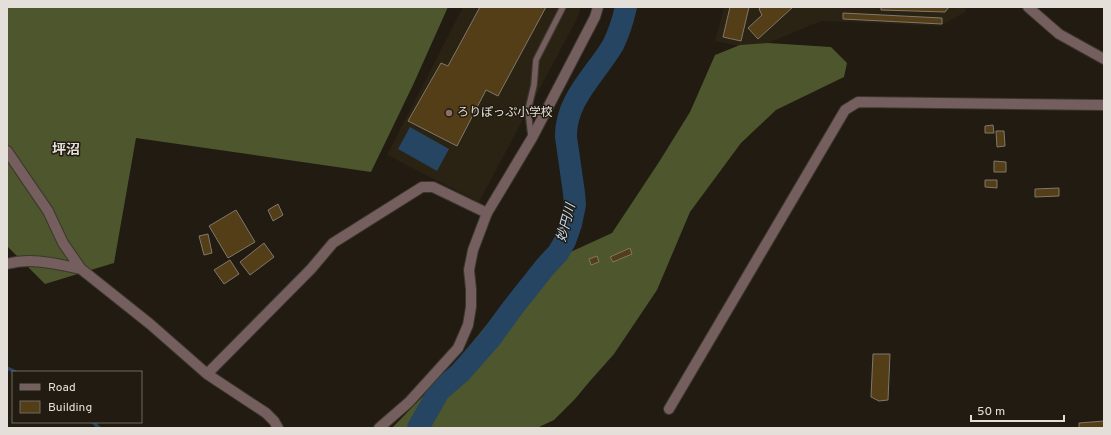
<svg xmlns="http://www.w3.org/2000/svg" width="1111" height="435" font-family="Overpass,'Noto Sans JP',sans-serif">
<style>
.built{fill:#2a2212}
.forest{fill:#4d562d}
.water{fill:#254562}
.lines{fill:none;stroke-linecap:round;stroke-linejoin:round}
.stream{stroke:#254562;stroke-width:3.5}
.river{stroke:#254562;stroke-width:22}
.building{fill:#543e18;stroke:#7f786c}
.service-casing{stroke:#3c372d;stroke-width:8}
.minor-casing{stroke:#3c372d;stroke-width:12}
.tertiary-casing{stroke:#3c372d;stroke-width:12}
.service{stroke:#745e5e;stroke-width:5.5}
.minor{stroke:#745e5e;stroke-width:10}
.tertiary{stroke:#745e5e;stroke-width:10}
.education-dot{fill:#8d6e63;stroke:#211b11;stroke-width:1.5}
.labels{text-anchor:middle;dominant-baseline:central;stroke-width:3;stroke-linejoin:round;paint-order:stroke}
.poi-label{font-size:12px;fill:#e4e0d9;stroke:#211b11;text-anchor:start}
.water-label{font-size:13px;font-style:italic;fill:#c9dff4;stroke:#211b11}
.quarter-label{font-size:14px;font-weight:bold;fill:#e4e0d9;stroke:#211b11}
</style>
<rect width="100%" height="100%" fill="#211b11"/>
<path class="built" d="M463,7H581L577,19L479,202L387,155Z
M724,7H968L965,12L941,26L821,21L754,49L715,41Z"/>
<path class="forest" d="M7,7H448L413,85L371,172L136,138L114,263L45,284L7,246Z
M768,43L831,47L847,63L844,77L776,110L741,143L690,212L657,290L614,354L590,381L575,399L554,420L537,428H392L458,360L531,270L612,233L659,162L690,112L715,55L740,45Z"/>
<path class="water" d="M410,127L449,149L437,171L398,149Z"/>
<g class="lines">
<path class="stream" d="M7,368L16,372
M93,422L99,428"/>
<path class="river" d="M418,428L439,391L460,373L490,339L511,310L545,267L558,253L565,241L571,224L575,205L574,193L566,137C565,100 596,74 613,45C619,33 623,20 626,7"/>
</g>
<path class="building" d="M480,7H546L498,96L486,90L457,146L408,121L441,63L448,66Z
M730,7H749L741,41L723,37Z
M761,7H793L758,39L748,28L762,15L759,9Z
M881,7H949L945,12L881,10Z
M843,13L942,18V24L843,19Z
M993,125L994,133H985V126Z
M996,131H1004L1005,146L997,147Z
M994,161L1006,162V172H994Z
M985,180H997V188L985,187Z
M1059,188V196L1035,197V189Z
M278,204L283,215L273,221L268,210Z
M236,210L255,242L228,258L209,226Z
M208,234L212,253L204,255L199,236Z
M264,243L274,257L250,275L240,262Z
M630,248L632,254L613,262L610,257Z
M597,256L599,262L591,265L589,259Z
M230,260L239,274L224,284L214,270Z
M873,354H890L888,400L879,401L871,397Z
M1104,421V428H1079V423Z"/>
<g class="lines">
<g class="service-casing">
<path id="service" d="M531,136L528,110L534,85L536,60L563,7"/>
</g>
<g class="minor-casing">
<path id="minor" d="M1028,7L1059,34L1104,59
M7,151L48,211L63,243L81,269L150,324L207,374L266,413L274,421L278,428
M7,264C32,257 56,264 81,269
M207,374L311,269L333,243L422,187H433L487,213
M669,409L845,110L858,102L1104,105"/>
</g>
<g class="tertiary-casing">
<path id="tertiary" d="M379,428L409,402L458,348L468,325L471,307V289L469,270L473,250L487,213L532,138L595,17L598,7"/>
</g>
<use href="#service" class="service"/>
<use href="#minor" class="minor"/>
<use href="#tertiary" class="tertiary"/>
</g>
<circle class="education-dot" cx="449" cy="113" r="4"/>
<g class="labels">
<g class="poi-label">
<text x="457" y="113">ろりぽっぷ小学校</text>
</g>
<g class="water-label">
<text transform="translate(567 223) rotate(-75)">妙円川</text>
</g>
<g class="quarter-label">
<text x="66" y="150">坪沼</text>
</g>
</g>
<rect width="1111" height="435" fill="none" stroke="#e4e0d9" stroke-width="16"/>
<rect x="12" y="371" width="130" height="52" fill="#211b11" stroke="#6f6a61"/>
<rect x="20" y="384" width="20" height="6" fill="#745e5e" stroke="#6f6a61"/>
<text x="48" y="391" font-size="12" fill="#e4e0d9">Road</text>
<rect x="20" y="401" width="20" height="12" fill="#543e18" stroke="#6f6a61"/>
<text x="48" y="411" font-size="12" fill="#e4e0d9">Building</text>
<path d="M971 415v6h93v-6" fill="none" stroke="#e4e0d9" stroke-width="2"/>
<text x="977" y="415" font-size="12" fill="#e4e0d9" stroke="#211b11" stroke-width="3" paint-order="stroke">50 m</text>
</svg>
